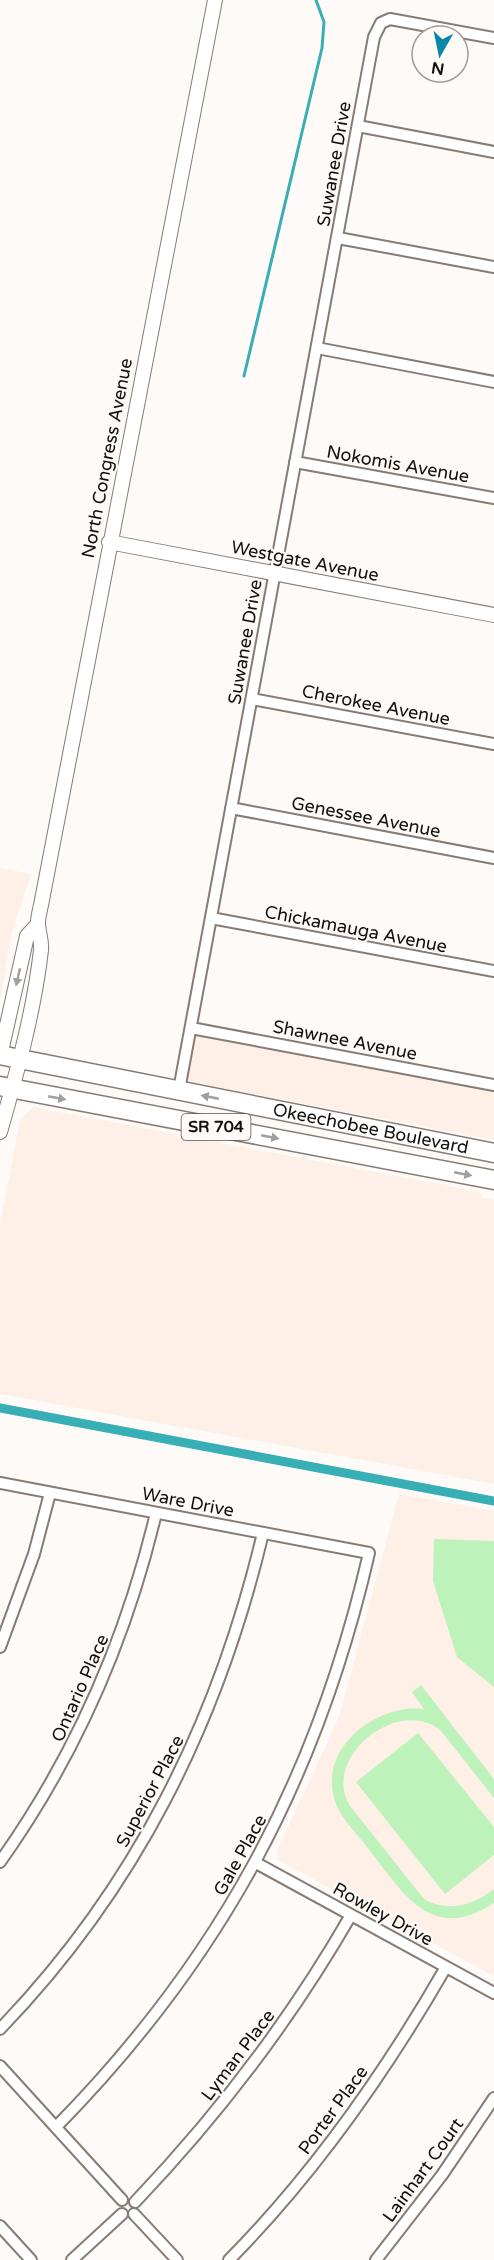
<svg xmlns="http://www.w3.org/2000/svg" width="494" height="2260" font-family="'Varela Round',sans-serif">
<style>
.built{fill:#fef0e6}
.green{fill:#bef2bb}
.lines{fill:none;stroke-linecap:round;stroke-linejoin:round}
.stream{stroke:#38afb5;stroke-width:3}
.canal{stroke:#38afb5;stroke-width:9}
.minor-casing{stroke:#867c75;stroke-width:14}
.tertiary-casing{stroke:#867c75;stroke-width:16}
.primary-casing{stroke:#867c75;stroke-width:21}
.minor{stroke:#fff;stroke-width:10}
.tertiary{stroke:#fff;stroke-width:14}
.primary{stroke:#fff;stroke-width:18}
.oneway{fill:#a09f9d}
.labels{text-anchor:middle;dominant-baseline:central;stroke-width:4.5;stroke-linejoin:round;paint-order:stroke}
.shield{fill:#fefaf7;stroke:#585552;stroke-width:1.5}
.shield-label{font-size:16px;font-weight:bold;fill:#110e0b}
.street-label{font-size:18px;fill:#110e0b;stroke:#fefaf7}
</style>
<rect width="100%" height="100%" fill="#fefaf7"/>
<path class="built" d="M0,868L31,874L12,932L0,1001Z
M194,1033L494,1090V1140L186,1081Z
M33,1107L480,1192L483,1198L494,1200V1484L0,1394V1225L20,1119Z
M399,1494L494,1511V1976L278,1860L277,1851L339,1717Z"/>
<path class="green" d="M434,1539L494,1541V1687L457,1657L433,1581Z
M421,1685L494,1779V1798L441,1731C399,1695 320,1758 350,1806L424,1899C447,1913 474,1905 494,1889V1903C430,1945 403,1892 367,1847C355,1831 336,1814 333,1793C323,1744 380,1703 424,1709L412,1692Z
M418,1733L494,1827V1855L445,1894L356,1782Z"/>
<g class="lines">
<path class="stream" d="M244,376L322,48L324,22L316,0"/>
<path class="canal" d="M0,1408L494,1501"/>
<g class="minor-casing">
<path id="minor" d="M358,126L494,152
M338,238L494,267
M317,348L494,382
M295,462L494,498
M252,699L494,744
M231,808L494,858
M211,918L494,971
M191,1028L494,1085
M179,1090L374,37L381,23L390,19L494,38
M0,1483L369,1553C317,1780 220,1960 56,2127
M0,1647L34,1554L50,1493
M0,1862C76,1755 126,1640 156,1513
M256,1863L494,1993
M0,2029C136,1888 218,1722 263,1533
M0,2066L122,2200
M135,2202C219,2114 290,2021 351,1915
M134,2214L177,2260
M0,2226L31,2260
M72,2260L122,2214
M229,2260C315,2173 385,2073 446,1967
M376,2260L442,2175L494,2098"/>
</g>
<g class="tertiary-casing">
<path id="tertiary" d="M109,542L494,615
M0,1056L27,936L38,924
M0,1132C17,1072 34,1012 41,950C42,940 38,932 38,923C38,915 41,907 42,900L215,0"/>
</g>
<g class="primary-casing">
<g id="primary">
<path id="s1" d="M0,1055L494,1153"/>
<path d="M0,1086L494,1180"/>
</g>
</g>
<use href="#minor" class="minor"/>
<use href="#tertiary" class="tertiary"/>
<use href="#primary" class="primary"/>
</g>
<defs><path id="oneway-solid" d="M-6-.8H1V-3.2L6.5 0L1 3.2V.8H-6Z" transform="scale(1.5)"/></defs>
<g class="oneway">
<use href="#oneway-solid" transform="translate(18 977) rotate(103)"/>
<use href="#oneway-solid" transform="translate(210 1097) rotate(-169)"/>
<use href="#oneway-solid" transform="translate(57 1098) rotate(11)"/>
<use href="#oneway-solid" transform="translate(270 1137) rotate(11)"/>
<use href="#oneway-solid" transform="translate(463 1174) rotate(11)"/>
</g>
<g class="labels">
<rect class="shield" x="181.5" y="1114" width="69" height="26" rx="4.5"/>
<g class="shield-label">
<text x="216" y="1127">SR 704</text>
</g>
<g class="street-label">
<text transform="translate(334 164) rotate(-80)">Suwanee Drive</text>
<text transform="translate(107 458) rotate(-79)">North Congress Avenue</text>
<text transform="translate(398 464) rotate(10)">Nokomis Avenue</text>
<text transform="translate(305 561) rotate(11)">Westgate Avenue</text>
<text transform="translate(245 642) rotate(-80)">Suwanee Drive</text>
<text transform="translate(376 705) rotate(11)">Cherokee Avenue</text>
<text transform="translate(366 817) rotate(11)">Genessee Avenue</text>
<text transform="translate(356 929) rotate(11)">Chickamauga Avenue</text>
<text transform="translate(345 1040) rotate(11)">Shawnee Avenue</text>
<text stroke="none"><textPath href="#s1" startOffset="378">Okeechobee Boulevard</textPath></text>
<text transform="translate(188 1502) rotate(11)">Ware Drive</text>
<text transform="translate(80 1688) rotate(-66)">Ontario Place</text>
<text transform="translate(150 1791) rotate(-62)">Superior Place</text>
<text transform="translate(240 1855) rotate(-61)">Gale Place</text>
<text transform="translate(383 1914) rotate(29)">Rowley Drive</text>
<text transform="translate(238 2055) rotate(-53)">Lyman Place</text>
<text transform="translate(333 2110) rotate(-54)">Porter Place</text>
<text transform="translate(423 2170) rotate(-54)">Lainhart Court</text>
</g>
</g>
<g transform="translate(440 54) rotate(189)"><circle r="28" fill="#fefaf7" stroke="#9f9c99" stroke-width="1.5"/>
<path d="M0-4.5L10 22L0 15L-10 22Z" fill="#0a86aa"/>
<text y="-9" font-size="16" font-weight="bold" text-anchor="middle" fill="#110e0b">N</text>
</g>
</svg>
